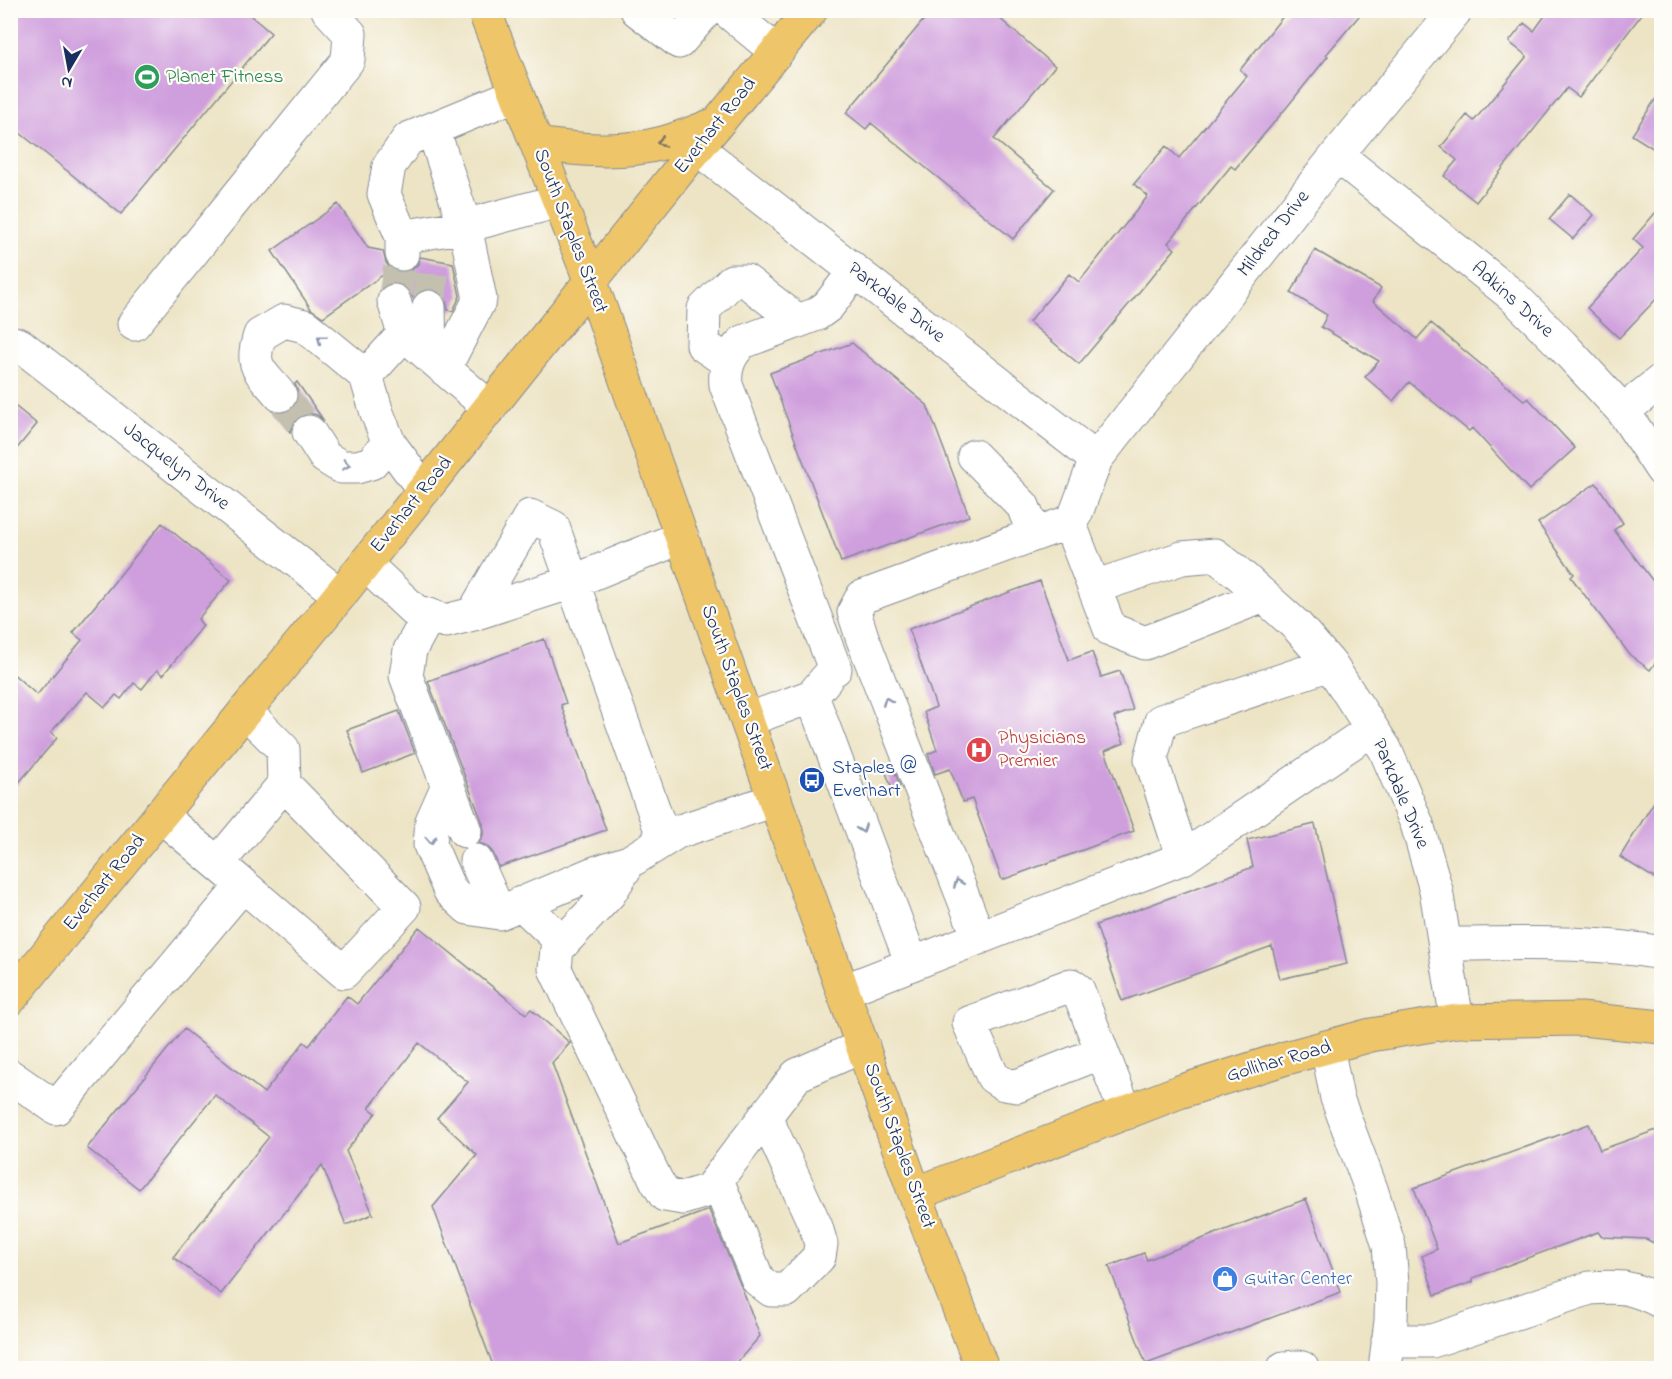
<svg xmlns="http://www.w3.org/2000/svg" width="1672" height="1379" font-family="'Indie Flower',sans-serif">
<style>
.building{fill:#cf9edd}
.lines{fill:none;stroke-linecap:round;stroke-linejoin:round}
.minor-tunnel{stroke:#c3c0b0;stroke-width:33;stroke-dasharray:33 16;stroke-linecap:butt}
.minor-casing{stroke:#848a92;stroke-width:35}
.major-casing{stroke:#848a92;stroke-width:35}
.minor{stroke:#fff;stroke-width:33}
.major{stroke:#eec569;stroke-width:33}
.oneway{stroke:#7a7263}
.oneway2{stroke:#8d97ae}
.labels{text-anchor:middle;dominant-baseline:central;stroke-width:4.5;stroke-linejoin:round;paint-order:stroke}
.leisure-label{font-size:20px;fill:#27864d;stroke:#fdfcf7;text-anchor:start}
.street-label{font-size:20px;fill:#1b2f5e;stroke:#fdfcf7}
.health-label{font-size:20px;fill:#be3a42;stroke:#fdfcf7;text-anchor:start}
.transit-label{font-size:20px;fill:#164399;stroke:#fdfcf7;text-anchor:start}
.shop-label{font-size:20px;fill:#366cbe;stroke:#fdfcf7;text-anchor:start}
</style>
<rect width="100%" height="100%" fill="#fdfcf7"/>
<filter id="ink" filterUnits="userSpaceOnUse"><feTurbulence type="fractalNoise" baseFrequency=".0167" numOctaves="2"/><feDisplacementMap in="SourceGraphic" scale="12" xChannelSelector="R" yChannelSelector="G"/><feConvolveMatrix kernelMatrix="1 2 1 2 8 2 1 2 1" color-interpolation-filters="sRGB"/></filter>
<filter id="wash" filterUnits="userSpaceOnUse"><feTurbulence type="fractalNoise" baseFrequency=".008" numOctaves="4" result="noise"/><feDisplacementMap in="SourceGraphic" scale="24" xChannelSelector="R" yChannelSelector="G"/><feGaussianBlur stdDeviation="1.35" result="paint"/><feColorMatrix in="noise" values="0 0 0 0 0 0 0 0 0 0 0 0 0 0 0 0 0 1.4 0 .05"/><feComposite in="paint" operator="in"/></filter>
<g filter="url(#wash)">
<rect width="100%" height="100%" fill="#ede4c5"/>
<g id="blocks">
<path class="building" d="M10,10H244L271,33L121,214L10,125Z
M932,10H990L1055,66L994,139L1054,189L1013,239L871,123L866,129L846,113Z
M1288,10H1364L1326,55L1328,56L1287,107L1235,169L1231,166L1168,243L1175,249L1079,364L1029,322L1069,274L1079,282L1148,196L1134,184L1166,146L1179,158L1247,76L1240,70Z
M1549,10H1645L1579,97L1567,88L1476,202L1444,176L1457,160L1441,147L1467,115L1474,121L1527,56L1509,42L1524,23L1534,31Z
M1662,89V154L1632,135Z
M1570,194L1594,215L1573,239L1549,219Z
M338,204L368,248L383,251L386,263L391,269L323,317L311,309L272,251Z
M1662,205V293L1619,338L1587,308L1643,248L1633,239Z
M1315,250L1381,288L1373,301L1417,339L1431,323L1525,401L1528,398L1575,448L1529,490L1472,428L1469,431L1409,382L1393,401L1365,377L1379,361L1321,327L1327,315L1291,293Z
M420,257L453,263L460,296L453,311L448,310L445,298L438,290L429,288L420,291L413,298L406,287L399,283H390L393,270L401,273L411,270L418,264Z
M852,343L927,405L969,516L841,562L770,373Z
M297,382L324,421L317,415L309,413L299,416L293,423L290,432L277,413H284L292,410L297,402L298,392L295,384Z
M10,402L37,424L10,457Z
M1596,483L1623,523L1614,530L1662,593V654L1650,670L1630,655L1571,577L1574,574L1538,523Z
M162,523L231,580L198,619L203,626L163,675L157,670L142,689L134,683L121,699L116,695L105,707L87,692L51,732L57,738L10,793V671L37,695L82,640L73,633Z
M1040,581L1069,660L1092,652L1101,677L1120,671L1133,710L1114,717L1124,743L1105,751L1134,831L1002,880L972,799L963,802L950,769L935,774L928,754L937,750L924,712L936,707L909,629Z
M544,639L566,703L561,705L606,830L499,867L493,853L487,846L479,843L483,835V824L428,681Z
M399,711L415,753L363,773L347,730Z
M893,767L900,786L892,789L885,770Z
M1662,789V883L1620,857Z
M1315,824L1347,964L1280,979L1272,946L1122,1001L1096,925L1253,867L1247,840Z
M419,927L526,1014L531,1009L570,1043L552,1063L619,1243L709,1210L743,1291L760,1336L732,1368H494L433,1207L477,1155L437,1118L468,1082L419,1043L369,1108L376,1113L346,1151L373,1214L346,1225L322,1165L221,1294L173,1257L269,1137L215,1095L139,1189L87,1148L184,1029L264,1093L304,1042L309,1046L347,996L357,1004Z
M1589,1124L1600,1150L1662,1128V1247L1646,1239L1602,1237L1598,1232L1473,1278V1282L1435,1295L1422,1256L1437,1249L1414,1188Z
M1306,1199L1341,1292L1146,1364L1109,1266L1144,1253L1147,1260Z"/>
</g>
</g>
<g filter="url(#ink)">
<use href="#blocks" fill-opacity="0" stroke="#848a92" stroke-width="1.5"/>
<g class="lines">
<path class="minor-tunnel" d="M394,301L402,254
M429,307L433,260
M280,395L309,432"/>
<g class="minor-casing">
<path id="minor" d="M637,10L679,42L707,10
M726,10L777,52
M697,148L1096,459
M1337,155L1512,295L1562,345L1623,411L1662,470
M402,237L384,194L389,166L408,139L517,94
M402,254V237L465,226L433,129
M394,301L404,334
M429,307L430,357
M134,324L348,60L350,34L328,10
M10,342L20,345L340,595
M728,362L703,345L704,309L732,281H746L798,321
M444,369L480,299L465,226L559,201
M280,395C260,370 249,368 260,335L284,321L305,326L366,376
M1623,411L1662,380
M309,432L325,457L341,467H357L371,463L389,443
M974,456L1023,506L1034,534
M424,490L389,443L377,413L366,376L404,334L490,408
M1069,522L1110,629L1145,643L1263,596
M365,564L415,611L446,621L473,614L572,582L682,537
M1094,587L1182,558L1215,555L1238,573L1297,626L1330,664L1385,749L1417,824L1436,890L1457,1021
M473,614L530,516L553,527L664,839
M429,615L410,650L406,676L465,831
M835,669L726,385C724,367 730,354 743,342L817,314L828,306L855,271
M812,696L912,964
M747,720L812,696L826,679
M448,785L432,821L430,845L450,891L468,908L499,913L592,874L629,862
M775,800L677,832L629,862L609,894L557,949L555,969L656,1180L665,1195L683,1198L709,1190L797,1075L863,1046
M1183,858L1151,759L1161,721L1330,664
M476,861L499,913
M218,863L284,784
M243,885L344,972L404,907L284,784L283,749L245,711
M521,903L563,943
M979,938L862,637L854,612L862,597L1069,522L1076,513L1096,459L1337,155L1456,10
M1445,944C1517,944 1590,940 1662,953
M843,991L1183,858L1372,729
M1327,1047L1337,1098L1371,1189L1389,1246L1392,1283L1391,1321L1385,1368
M1102,1052L1017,1086L1004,1084L993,1077L969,1023L1071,985L1078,990L1126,1113
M10,1076L56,1108L243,885L160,815
M717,1180L758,1280L771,1290H787L819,1257L821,1244L816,1227L765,1116
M1388,1341H1432L1590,1288C1623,1286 1632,1287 1662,1302
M1284,1368L1298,1367L1302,1368"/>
</g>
<g class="major-casing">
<path id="major" d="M484,10L591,282L915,1194L982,1368
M537,144C578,150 622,154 663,143C681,138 699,130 716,124
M10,999L340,595L697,148L811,10
M915,1194L1179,1092L1286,1058L1371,1035L1457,1021L1581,1019L1662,1027"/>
</g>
<use href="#minor" class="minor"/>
<use href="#major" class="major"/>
</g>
<defs><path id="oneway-chevron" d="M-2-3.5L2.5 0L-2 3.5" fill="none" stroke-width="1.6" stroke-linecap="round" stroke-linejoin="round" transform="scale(1.5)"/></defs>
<use class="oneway" href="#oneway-chevron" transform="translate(661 142) rotate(167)"/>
<g class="oneway2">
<use href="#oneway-chevron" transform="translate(321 339) rotate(-141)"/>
<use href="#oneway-chevron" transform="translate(346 465) rotate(8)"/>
<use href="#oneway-chevron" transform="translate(887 701) rotate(-111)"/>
<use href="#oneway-chevron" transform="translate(862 829) rotate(69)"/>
<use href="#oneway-chevron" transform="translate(431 840) rotate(87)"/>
<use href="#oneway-chevron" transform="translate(958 883) rotate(-111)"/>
</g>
</g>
<defs>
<g id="stadium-disc" transform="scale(1.35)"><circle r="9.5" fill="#2e9e5b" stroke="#fdfcf7"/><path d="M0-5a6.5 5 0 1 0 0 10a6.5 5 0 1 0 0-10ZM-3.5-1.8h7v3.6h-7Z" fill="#fff"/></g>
<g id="hospital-disc" transform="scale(1.35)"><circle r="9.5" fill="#e0444e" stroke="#fdfcf7"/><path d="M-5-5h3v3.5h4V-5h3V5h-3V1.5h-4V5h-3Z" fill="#fff"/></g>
<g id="bus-disc" transform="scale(1.35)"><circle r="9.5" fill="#1a4fb4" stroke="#fdfcf7"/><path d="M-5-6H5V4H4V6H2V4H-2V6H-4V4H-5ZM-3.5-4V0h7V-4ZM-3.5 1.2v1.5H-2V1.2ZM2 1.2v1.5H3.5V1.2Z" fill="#fff"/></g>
<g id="shop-disc" transform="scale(1.35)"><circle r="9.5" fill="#3f7fe0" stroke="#fdfcf7"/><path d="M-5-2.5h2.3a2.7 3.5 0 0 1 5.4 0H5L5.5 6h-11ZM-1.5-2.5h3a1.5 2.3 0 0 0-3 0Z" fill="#fff"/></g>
</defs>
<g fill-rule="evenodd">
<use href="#stadium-disc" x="147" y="77"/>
<use href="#hospital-disc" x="979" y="750"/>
<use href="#bus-disc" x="812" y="780"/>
<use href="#shop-disc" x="1225" y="1279"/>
</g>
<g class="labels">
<g class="leisure-label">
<text x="166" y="77">Planet Fitness</text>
</g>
<g class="street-label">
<text transform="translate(716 126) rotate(-51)">Everhart Road</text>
<text transform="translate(570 231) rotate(69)">South Staples Street</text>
<text transform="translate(1274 234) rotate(-52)">Mildred Drive</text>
<text transform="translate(1512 300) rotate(42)">Adkins Drive</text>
<text transform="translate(896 303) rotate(38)">Parkdale Drive</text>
<text transform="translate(176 467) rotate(38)">Jacquelyn Drive</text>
<text transform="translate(412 505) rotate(-51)">Everhart Road</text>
<text transform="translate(736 688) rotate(70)">South Staples Street</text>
<text transform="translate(1400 794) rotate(67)">Parkdale Drive</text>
<text transform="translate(105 883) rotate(-51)">Everhart Road</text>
<text transform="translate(1279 1062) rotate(-16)">Gollihar Road</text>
<text transform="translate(899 1146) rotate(70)">South Staples Street</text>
</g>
<g class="health-label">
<text x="998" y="738">Physicians<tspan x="998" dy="23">Premier</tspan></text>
</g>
<g class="transit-label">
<text x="832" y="768">Staples @<tspan x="832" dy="23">Everhart</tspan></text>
</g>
<g class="shop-label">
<text x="1244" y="1279">Guitar Center</text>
</g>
</g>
<rect width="1672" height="1379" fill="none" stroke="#fdfcf7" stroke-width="36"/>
<g transform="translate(69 69) rotate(190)" stroke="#fdfcf7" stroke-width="4.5" paint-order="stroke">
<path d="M0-4.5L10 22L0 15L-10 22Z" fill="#1b2f5e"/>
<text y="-9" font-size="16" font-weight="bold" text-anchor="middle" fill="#1b2f5e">N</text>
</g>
</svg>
